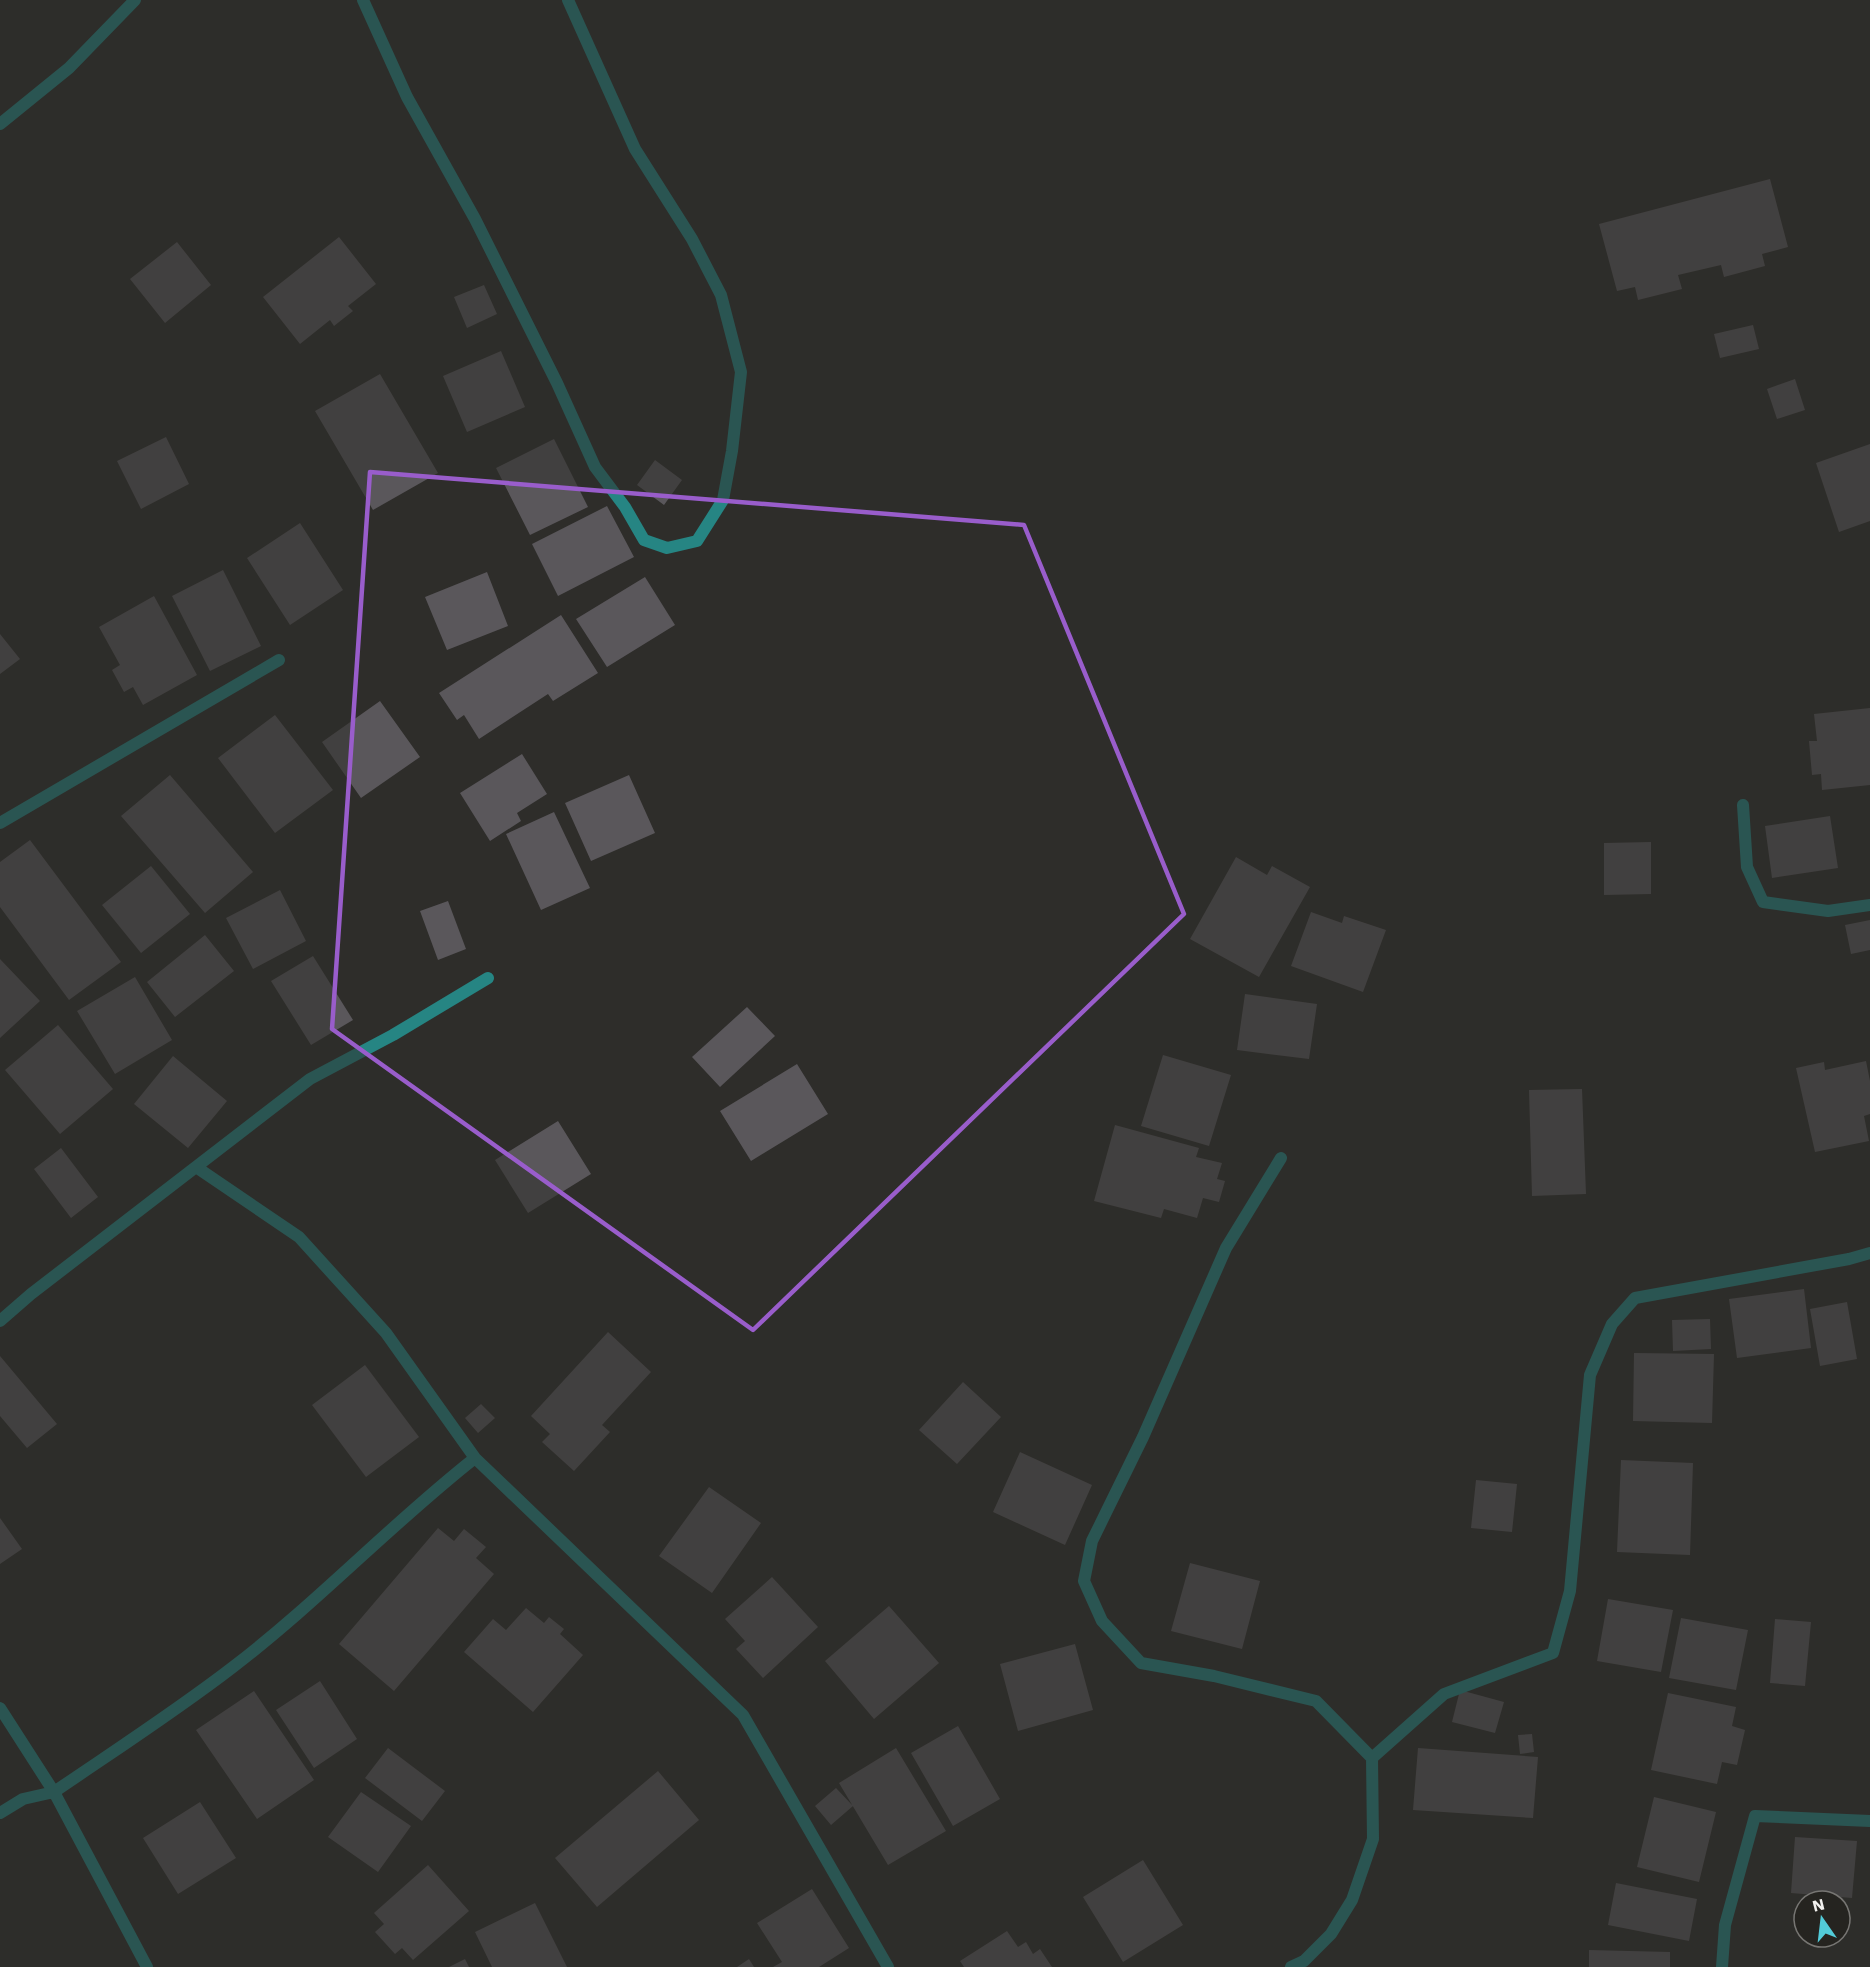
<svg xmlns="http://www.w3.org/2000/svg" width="1870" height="1967" font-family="'Work Sans',sans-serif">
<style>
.building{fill:#5a575b}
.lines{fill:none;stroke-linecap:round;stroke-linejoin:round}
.lane{stroke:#268583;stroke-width:12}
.street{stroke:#268583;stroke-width:12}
.marked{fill:none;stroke:#995dcb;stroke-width:4.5;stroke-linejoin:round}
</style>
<rect width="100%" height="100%" fill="#2e2d2a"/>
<path class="building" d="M1770,179L1788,247L1762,254L1765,266L1724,277L1721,265L1678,275L1682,289L1638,300L1635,287L1617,291L1599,224Z
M339,237L376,284L348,306L353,311L334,326L330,320L300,344L263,297Z
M177,242L211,285L165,323L130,279Z
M484,285L497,314L467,328L454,297Z
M1753,325L1759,349L1720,358L1714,334Z
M501,351L525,407L467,432L443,376Z
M380,374L438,473L373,510L315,411Z
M1795,379L1805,410L1777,419L1767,389Z
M166,437L189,484L141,509L117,461Z
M554,439L588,507L530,535L496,468Z
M1870,444V521L1839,532L1816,463Z
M655,460L682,480L664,505L637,485Z
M607,506L634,557L558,596L532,544Z
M300,523L343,590L290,625L247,558Z
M223,570L261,646L210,671L172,596Z
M487,572L508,626L447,650L425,597Z
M645,577L675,625L607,667L576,619Z
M154,596L197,675L143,705L133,687L124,692L112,670L120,665L99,627Z
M561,615L598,673L553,701L548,694L479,739L464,715L457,720L439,693Z
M0,634L20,659L0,674Z
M380,701L420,757L361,798L322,742Z
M1870,708V785L1822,790L1821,774L1812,775L1809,741H1817L1814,714Z
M275,715L333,790L275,833L218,758Z
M522,754L547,794L517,813L521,821L490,841L460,793Z
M170,775L253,872L205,913L121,816Z
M629,775L655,833L591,861L565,803Z
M554,812L590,888L541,910L506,834Z
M1830,816L1838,868L1772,878L1765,826Z
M30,840L121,962L69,1000L0,907V862Z
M1651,842V894L1604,895V843Z
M1236,857L1267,875L1272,866L1310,887L1259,977L1190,939Z
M151,866L190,914L141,953L102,905Z
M280,890L306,941L253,969L226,918Z
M448,901L466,949L438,960L420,911Z
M1311,912L1342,923L1344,916L1386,930L1363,992L1291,966Z
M1870,920V950L1851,954L1845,925Z
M205,935L234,971L175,1017L147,982Z
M313,956L353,1020L311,1045L271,981Z
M0,959L40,1001L0,1038Z
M135,977L172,1040L115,1074L77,1011Z
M1245,994L1317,1004L1309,1059L1237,1050Z
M747,1007L775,1036L720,1087L692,1057Z
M58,1025L113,1089L60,1134L5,1070Z
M1163,1055L1231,1075L1209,1146L1141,1126Z
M173,1056L227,1101L188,1148L134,1104Z
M1866,1061L1870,1081V1114L1864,1116L1869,1141L1815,1152L1796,1068L1824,1062L1825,1070Z
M797,1064L828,1114L751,1161L720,1111Z
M1582,1089L1586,1194L1532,1196L1529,1090Z
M558,1121L591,1174L528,1213L495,1160Z
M1115,1125L1199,1148L1196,1157L1222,1163L1217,1179L1225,1181L1219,1202L1203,1198L1197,1218L1164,1209L1161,1218L1094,1201Z
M61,1148L98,1197L71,1218L34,1169Z
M1804,1289L1811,1348L1737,1358L1729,1299Z
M1847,1302L1857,1359L1820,1366L1810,1309Z
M1710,1319L1711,1349L1673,1351L1672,1320Z
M608,1332L651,1372L602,1425L610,1432L574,1471L542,1442L550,1434L531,1416Z
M1634,1353L1714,1354L1712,1423L1633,1421Z
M0,1356L57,1424L27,1448L0,1416Z
M365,1365L419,1437L366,1477L312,1405Z
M963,1382L1001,1417L957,1464L919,1430Z
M481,1404L495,1418L478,1433L465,1418Z
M1020,1452L1092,1485L1065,1545L993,1512Z
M1621,1460L1693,1463L1690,1555L1617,1552Z
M1476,1480L1517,1484L1512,1532L1471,1528Z
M709,1487L761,1523L712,1593L659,1556Z
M0,1518L22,1549L0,1564Z
M438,1528L454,1541L464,1529L486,1547L476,1558L494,1574L394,1691L339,1644Z
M1190,1563L1260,1581L1242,1649L1171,1631Z
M772,1577L818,1627L763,1678L736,1649L745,1641L725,1619Z
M1608,1599L1673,1610L1661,1672L1597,1661Z
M889,1606L939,1663L874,1719L825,1661Z
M526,1608L544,1623L549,1617L564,1629L560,1634L583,1655L533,1712L464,1652L493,1619L506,1630Z
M1681,1618L1748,1630L1736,1690L1669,1678Z
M1775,1619L1811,1622L1805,1686L1770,1683Z
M1075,1644L1093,1710L1018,1731L1000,1664Z
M320,1681L357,1739L314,1768L276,1710Z
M1460,1690L1504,1702L1495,1733L1452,1722Z
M254,1691L314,1780L257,1819L196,1730Z
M1668,1693L1736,1707L1732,1726L1745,1730L1737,1765L1722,1762L1717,1784L1651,1770Z
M958,1726L1000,1799L953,1826L911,1753Z
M1532,1734L1534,1752L1520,1754L1518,1735Z
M388,1748L445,1791L422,1821L365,1778Z
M896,1748L946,1831L888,1865L839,1783Z
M1418,1748L1538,1757L1533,1818L1413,1810Z
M658,1771L699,1820L597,1907L555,1858Z
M836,1788L853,1806L831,1825L815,1806Z
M361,1792L411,1826L378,1872L328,1837Z
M1654,1797L1716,1812L1699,1882L1637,1867Z
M200,1802L236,1858L178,1894L143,1838Z
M1795,1837L1857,1841L1852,1898L1791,1893Z
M1143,1860L1183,1925L1123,1962L1083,1897Z
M428,1865L469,1911L413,1960L402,1948L395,1954L375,1932L384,1924L374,1913Z
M1616,1883L1697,1899L1689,1941L1608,1925Z
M812,1889L849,1948L819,1967H773L782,1962L757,1923Z
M535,1903L567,1967H492L475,1932Z
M1007,1931L1018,1947L1026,1942L1033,1954L1040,1949L1052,1967H964L960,1961Z
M1589,1950L1670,1952V1967H1589Z
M465,1959L469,1967H449Z
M749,1959L754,1967H737Z"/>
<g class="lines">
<path class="lane" d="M363,0L407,97L475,219L557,383L595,467L625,507L644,540L667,548L697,541L723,500L732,451L741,372L721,295L692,239L635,149L568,0
M0,124L69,68L135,0"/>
<path class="street" d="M1743,805L1747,867L1763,902L1828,911L1870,905
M0,823L279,660
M1281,1158L1226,1248L1143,1437L1092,1541L1084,1581L1102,1621L1141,1663L1214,1676L1316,1701L1372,1758L1373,1839L1352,1900L1331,1934L1304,1961L1291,1967
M196,1167L299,1237L386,1333L475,1458
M0,1321L31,1294L310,1079L393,1035L488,978
M0,1708L54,1792L23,1799L0,1813
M1372,1758L1444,1694L1553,1653L1570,1591L1590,1375L1612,1324L1635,1298L1849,1259L1870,1253
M147,1967L54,1792C114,1751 176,1711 233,1667C318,1602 391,1524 475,1458L743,1715L888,1967
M1722,1967L1725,1925L1755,1816L1870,1821"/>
</g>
<path d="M0 0H1870V1967H0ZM370,472L1024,525L1184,914L753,1330L332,1029Z" fill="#2e2d2a" fill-opacity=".55" fill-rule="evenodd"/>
<path class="marked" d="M370,472L1024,525L1184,914L753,1330L332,1029Z"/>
<g transform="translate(1822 1919) rotate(346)"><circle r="28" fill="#252420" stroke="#777673" stroke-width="1.5"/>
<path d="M0-4.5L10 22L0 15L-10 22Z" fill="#52cbd8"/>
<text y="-9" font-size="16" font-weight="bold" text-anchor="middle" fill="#f2f1ef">N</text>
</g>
</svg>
